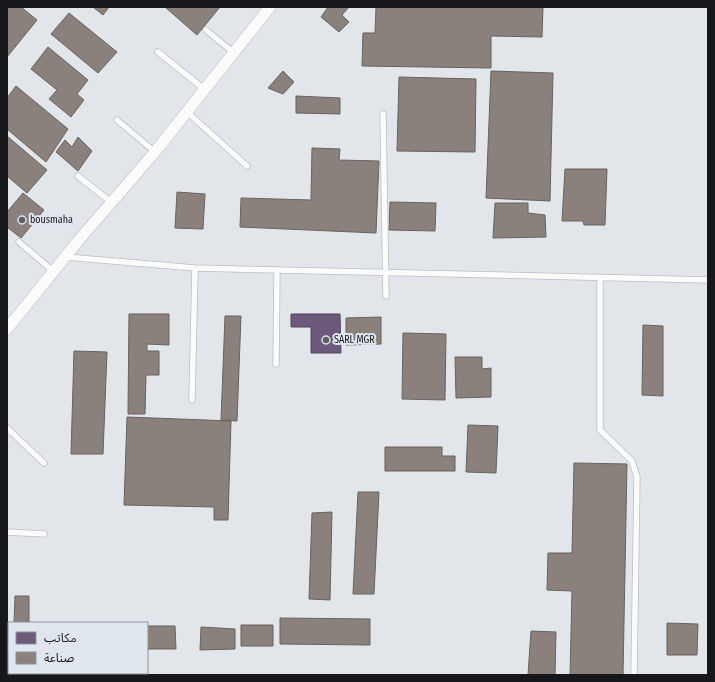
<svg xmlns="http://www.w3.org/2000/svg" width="715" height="682" font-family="'Fira Sans Condensed','Noto Sans Arabic',sans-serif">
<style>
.offices{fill:#6d597a;stroke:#53455d}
.industry{fill:#8a817c;stroke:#67615f}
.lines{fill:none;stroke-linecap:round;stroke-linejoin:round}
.service-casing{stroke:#bbbec1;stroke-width:7}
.minor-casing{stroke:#bbbec1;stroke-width:12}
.service{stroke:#fbfbfc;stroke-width:5.5}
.minor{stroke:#fbfbfc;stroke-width:11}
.poi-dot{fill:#5d5f63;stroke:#dfe6ee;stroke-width:1.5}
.labels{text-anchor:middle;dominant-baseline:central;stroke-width:4;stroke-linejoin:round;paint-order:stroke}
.poi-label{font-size:10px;fill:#15171a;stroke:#dfe6ee;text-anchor:start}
</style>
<rect width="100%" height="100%" fill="#e2e6ea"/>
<path class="offices" d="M291,314H340L341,353H311V327H291Z"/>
<path class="industry" d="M7,7H21L37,20L7,57Z
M93,7H109L103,15Z
M165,7H220L197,35Z
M328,7H349L342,15L349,22L339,32L321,17Z
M376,7H543L542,37L491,36V68L362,66L363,33H375Z
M69,13L117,52L98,73L51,34Z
M48,47L88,80L77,94L84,100L71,117L49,99L57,90L31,69Z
M283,71L294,82L283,94L268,88Z
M491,71L553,73L550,201L486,198Z
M399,77L476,79L475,152L397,151Z
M16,86L68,129L46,162L7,129V98Z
M296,96L340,98V114L296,113Z
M7,136L47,170L27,193L7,176Z
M78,137L92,151L78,171L56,152L65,140L72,147Z
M312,148L340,149L339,160L379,161L376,233L240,227L241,198L311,200Z
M565,169H607L605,225H584L583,221H562Z
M177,192L205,194L203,229L175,228Z
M23,193L44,210L21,238L7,227V212Z
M390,202L436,203L435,231L389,230Z
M495,203H528V213L545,215L546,237L493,238Z
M129,314H169V345L147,344V351H159V375H146L145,414H128Z
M225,316H241L237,421L221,420Z
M381,317V344L346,345V318Z
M643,325L663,326V396L642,395Z
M403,333L446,334L445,400L402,399Z
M74,351L107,352L103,454H71Z
M455,357H482V369L491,368V397L456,398Z
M127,417L231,421L228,520H214V507L124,505Z
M468,425L498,426L496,473L466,472Z
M385,447H442V456H455V471H385Z
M574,463L627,464L623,675H570L572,591L547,590L548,553H572Z
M358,492H379L374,594H353Z
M332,512L330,600L309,599L312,513Z
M15,596H29V623H40H14Z
M280,618L370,619V645L280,644Z
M7,623H9V647H7Z
M667,623L698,624L697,655H667Z
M241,625H273V646H241Z
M147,626H175L176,649H147Z
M201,627L235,629V649L200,650Z
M531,631L556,632L555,675H528Z
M7,652H9V673L11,675H7Z
M23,673H99V675H23Z"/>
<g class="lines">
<g class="service-casing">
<path id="service" d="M206,30L234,53
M158,52L204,89
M187,112L247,166
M383,114L386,296
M117,120L155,152
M78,176L111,202
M19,242L53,271
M66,257L195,268L708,280
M600,277V430L632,461L637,477L634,675
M276,364L277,270
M192,400L195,268
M7,428L44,463
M7,532L44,534"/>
</g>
<g class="minor-casing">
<path id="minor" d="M7,329L78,241L155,152L270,7"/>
</g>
<use href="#service" class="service"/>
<use href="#minor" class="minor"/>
</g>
<g class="poi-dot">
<circle cx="22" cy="220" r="4"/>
<circle cx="326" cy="340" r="4"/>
</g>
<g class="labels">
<g class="poi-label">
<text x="30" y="220">bousmaha</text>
<text x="334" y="340">SARL MGR</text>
</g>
</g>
<rect width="715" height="682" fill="none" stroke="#15171a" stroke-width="16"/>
<rect x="8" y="622" width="140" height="52" fill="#dfe6ee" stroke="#8e9399"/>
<rect x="16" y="632" width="20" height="12" fill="#6d597a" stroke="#8e9399"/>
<text x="44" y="642" font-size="12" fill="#15171a">مكاتب</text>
<rect x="16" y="652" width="20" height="12" fill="#8a817c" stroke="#8e9399"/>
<text x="44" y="662" font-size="12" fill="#15171a">صناعة</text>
</svg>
